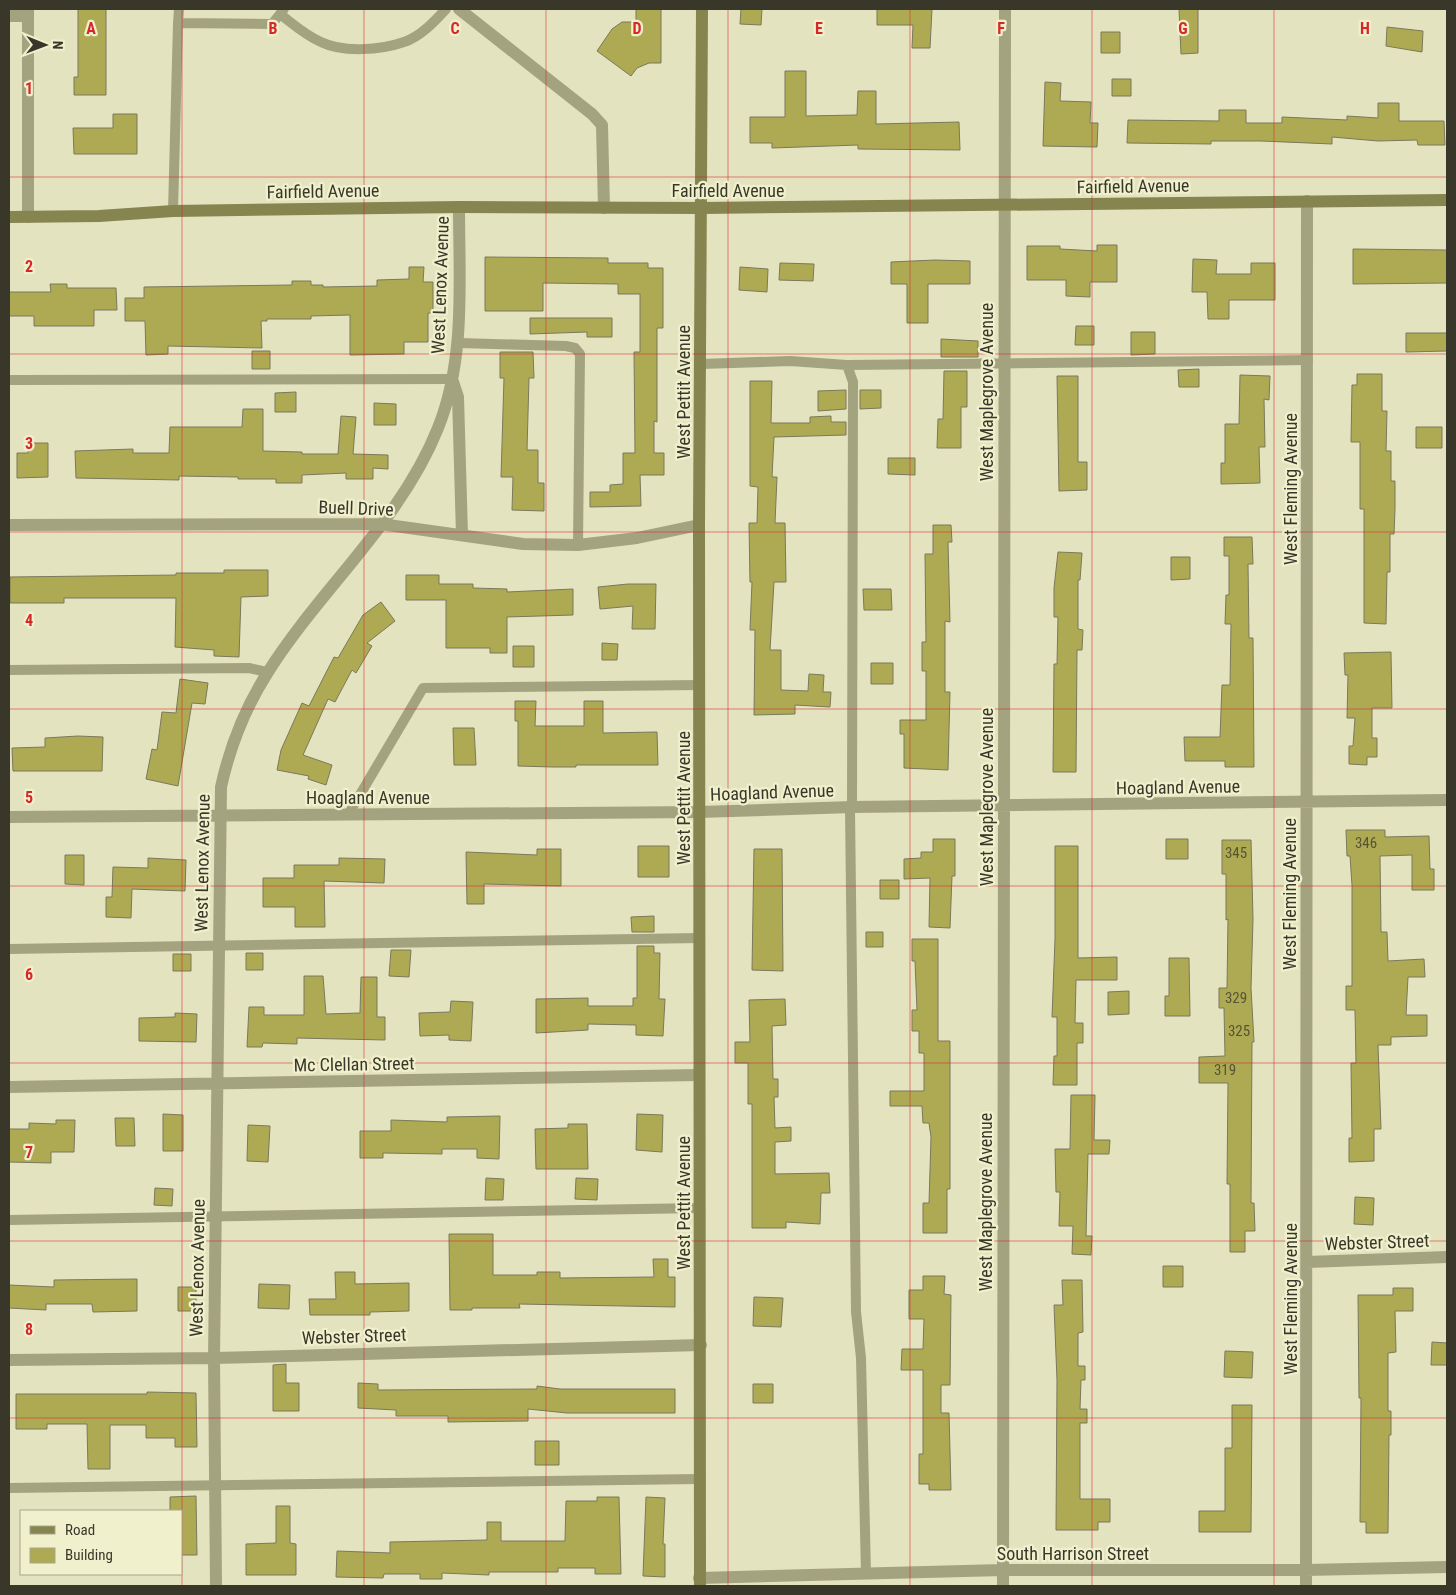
<svg xmlns="http://www.w3.org/2000/svg" width="1456" height="1595" font-family="'Roboto Condensed',sans-serif">
<style>
.building{fill:#aeaa54;stroke:#7a795a}
.lines{fill:none;stroke-linecap:round;stroke-linejoin:round}
.lane{stroke:#a4a37f;stroke-width:10}
.street{stroke:#a4a37f;stroke-width:12}
.secondary{stroke:#86844f;stroke-width:12}
.grid{fill:none;stroke:#d62828;stroke-width:1;stroke-opacity:0.55}
.labels{text-anchor:middle;dominant-baseline:central;stroke-width:4.5;stroke-linejoin:round;paint-order:stroke}
.number-label{font-size:15px;fill:#565434}
.street-label{font-size:18px;fill:#38372a;stroke:#f1f0cd}
.grid-label{font-size:16px;text-anchor:middle;font-weight:bold;fill:#d62828;stroke:#f1f0cd;stroke-width:4.5;stroke-linejoin:round;paint-order:stroke}
</style>
<rect width="100%" height="100%" fill="#e4e3c0"/>
<path class="building" d="M78,9H106V95H74V77H78Z
M636,9H661V63H649L637,68L631,76L597,51L612,29L622,22H636Z
M741,9H762L761,25L740,24Z
M877,9H932L930,48H912L913,25H877Z
M1179,9H1198V53L1181,54Z
M1387,27L1423,31L1422,52L1386,46Z
M1101,32H1120V53H1101Z
M785,71H806V116L857,115L858,91H876V124L959,122L960,150L858,149V145L772,148V143H750V117H785Z
M1112,79H1131V96H1112Z
M1045,82L1061,83L1060,101L1091,102L1090,123H1098L1097,147L1043,146Z
M1378,103H1399V121H1444L1445,145H1418L1417,140L1378,141L1332,137V144L1261,141H1211V144L1127,143L1128,120L1219,121V110H1246V123H1282V117L1347,120V116L1378,118Z
M113,114H137V154H74L73,128H113Z
M1097,245H1117V282H1090V297L1066,296V280H1027V246H1060V249L1097,251Z
M1353,249L1447,250V283L1353,284Z
M485,257L608,258V263H648V268H663V328H657V422L654,421V453H664V475H640L641,506L590,507V492H610V485L623,484V453H635L634,352H640V294H618V284L543,283V311H485Z
M1193,259L1217,260L1216,274H1251V263H1275V300H1229V319H1208L1207,292H1192Z
M935,260L970,261V284H928V323H907V284H891V262Z
M780,263L814,264L813,281L779,280Z
M409,267H424L423,282H433V313H428V342H404V354L350,355V315L311,316V319H267V321H261L262,348L168,346V354L146,355L145,321H125V298H144V287L292,285V281H311V285H323V287L377,286V280L409,279Z
M740,267L768,269L767,292L739,290Z
M50,284H67V288H116L117,310H94V326H34V316H9V292H51Z
M530,318H612V337H587V332L530,334Z
M1076,326H1094V345H1075Z
M1131,332H1155V354L1131,355Z
M1406,333H1447V351L1406,352Z
M941,339L978,341V357H941Z
M252,351H270V369H252Z
M500,352H533L534,378H529L527,450H538V483H544V511L512,510L513,477H501L504,378H500Z
M1199,369V387H1179L1178,370Z
M944,371H967V407H961V448H937L938,419H943Z
M1357,374H1382V411H1387L1386,451H1391V481H1395V509L1394,534H1390V572H1387L1386,624L1364,623V509H1360V442H1351L1352,385H1357Z
M1240,375L1270,376L1269,400L1264,399L1265,447H1259L1260,483L1221,484V463H1225V424H1239Z
M1057,376H1078V462H1087V490L1059,491Z
M750,381H772L771,423H810V417L831,416V422H846V435L774,437L772,477H777L775,523H785L786,582H774L770,650H781V690L808,691L809,674L824,675L823,692H831L830,707L795,705V714L754,715L755,630H750L752,582H750L749,523H757L758,487L750,486Z
M846,390V409L818,411V391Z
M860,390H881V408L860,409Z
M296,392V412H275V393Z
M374,403L396,404V425H374Z
M243,409H263V451L302,452V454H338L341,416L356,417L353,454L388,455V469L373,468V479H346V473L302,475V483H276V479H238V477L179,476V480L76,478L75,451L133,449V453H169L170,427H242Z
M1416,427H1442V448H1416Z
M28,443H48V477L17,478V453H28Z
M888,458H915V475L888,474Z
M933,525H951L952,542H948L950,622L945,621V692H950L948,770L904,768V734H900V720H926V671H922V642H926L925,554H933Z
M1224,537H1252L1253,564H1248L1249,638H1253L1254,767H1225V761H1185L1184,737H1220L1222,685H1230L1231,624H1225L1226,595H1229V556H1224Z
M1058,552L1082,553L1080,580H1078V629L1083,630L1082,650H1077L1076,772H1053L1054,664H1057L1058,617H1054V588Z
M1171,557H1190V579L1171,580Z
M224,570H268V596L241,597L239,657L214,656V650L175,647L176,598H64V603H10V577L176,575V573H224Z
M406,575H439V584H473V588L507,589V592L573,589V615L507,617V653H490V648H446V600H406Z
M628,584H656L655,629H632L633,606L600,609L598,587Z
M863,589H891L892,610H864Z
M381,602L395,621L367,643L372,646L356,673L352,670L335,702L328,699L303,755L332,765L326,785L308,779L309,776L277,770L281,750L302,703L309,706L334,657L338,658L363,615Z
M602,643L618,644L617,660H602Z
M513,646H534V667H513Z
M1391,652L1392,708H1372V738H1377V757H1367V765L1349,764V746H1353L1355,718H1347L1348,675H1345L1344,653Z
M871,663H893V684H871Z
M180,679L208,683L205,704L192,703L178,786L146,779L152,749L157,750L162,712L176,713Z
M515,701H536L535,726H584V701H603V733L657,732L658,765H576V767H553L518,766V721H515Z
M453,728H474L476,765H454Z
M78,736L103,737L102,771H13L12,748L45,747V738Z
M1346,830H1385V837L1429,836L1430,869H1434V890H1412V855L1380,856L1381,932H1387L1388,961L1424,959L1425,977H1408L1406,1015H1427V1036L1391,1037V1045H1378L1381,1129H1374V1161L1349,1162V1138H1352L1351,1063H1356L1355,1010H1346V986H1352V885L1350,856H1347Z
M933,839H955V876H952L950,928L929,927L930,878L904,879V859L921,858V852H933Z
M1166,839H1188V859H1166Z
M1222,840H1251L1253,919L1251,988L1254,1042H1252L1251,1203H1254L1255,1231H1245V1252H1230V1184H1227L1228,1083H1199V1057L1225,1056L1224,1008H1219V988H1227L1228,919L1226,920V874H1222Z
M638,846H669V877H638Z
M1055,846H1078V958L1117,957V980H1076L1075,1023H1083V1043H1077V1085H1053L1054,1056H1057V1017H1052L1055,939Z
M537,849H561V886L484,884V904H467L466,852L537,855Z
M754,849H782L783,971L752,970Z
M65,855H84V885L65,884Z
M148,858L186,860L185,891L132,889L131,918L106,917V897H112L113,867L148,868Z
M339,858L385,859L384,883L324,881L325,927H295V907H263V878H294V865H339Z
M880,880H899V899H880Z
M654,916V932H632L631,917Z
M866,932H883V947H866Z
M912,939H938V1041H950V1189H947V1233H923V1203H929L931,1137L929,1123H923L922,1106H890V1091H924V1053H919V1031H912V1010H917L915,961H912Z
M637,946H654V953H660L659,999H665L663,1036L636,1035V1025L588,1024V1030L536,1033V999L588,998V1006H633V998H637Z
M391,950H411L409,977L389,976Z
M246,953H263V970H246Z
M173,954H191V971H173Z
M1169,958H1189L1190,1016H1165V996H1169Z
M304,976H323L326,1014L360,1013L361,977H377V1017H385V1040L297,1038V1044L263,1043L262,1047H247L249,1007H264V1015H304Z
M1129,991V1014L1108,1015V992Z
M785,999L786,1025L772,1026L773,1079H778V1097H774L775,1128L791,1127V1141L775,1142V1174L829,1173L830,1193H821L820,1224L786,1222V1228H752V1104H748V1063H735V1042H750L749,1000Z
M451,1001L473,1002L471,1041L449,1040V1035L420,1036L419,1013L450,1012Z
M175,1013L197,1014L196,1042L139,1041V1018L175,1017Z
M1071,1095H1095L1094,1140H1110L1109,1154H1088L1086,1236H1092L1091,1255L1072,1254L1073,1226H1059L1060,1192H1056L1055,1149H1070Z
M163,1114L183,1115V1151H163Z
M637,1114L663,1115L662,1152L636,1150Z
M500,1116L499,1159L477,1158V1149H442V1154L383,1153V1158H360V1131H391V1120L447,1122V1117Z
M115,1118H134L135,1146H116Z
M56,1120H75L74,1152H51V1163L9,1162V1129H29V1123L56,1124Z
M568,1124H587L588,1169H536L535,1129L568,1128Z
M248,1125L270,1126L268,1162L247,1161Z
M486,1178L504,1179L503,1200H485Z
M576,1178L598,1179L597,1200L575,1199Z
M155,1188L173,1189L172,1206L154,1205Z
M1355,1197L1374,1198L1373,1225L1354,1224Z
M449,1234H493V1275H537V1272H560V1278L654,1277L653,1259H668V1277H675V1307L519,1304L520,1308H472V1310H450Z
M1163,1266H1183V1287H1163Z
M335,1272H355V1284L409,1283V1311L370,1312V1315H310L309,1299H336Z
M923,1276H945L944,1294L951,1295L950,1385H941V1413H949L951,1490H929V1484H919V1454H923V1370H901L902,1349H923L924,1319H909V1290H923Z
M137,1279V1311L93,1312L92,1304H46V1310L9,1308V1285L54,1287V1280Z
M1062,1280H1082L1083,1332L1078,1333V1366H1085V1380H1081L1080,1409H1087V1423H1080V1499H1110V1522H1098V1530H1056L1057,1380L1054,1305H1063Z
M259,1284L290,1285L289,1309L258,1308Z
M178,1287H196V1311H178Z
M1393,1288H1413V1311H1395L1396,1352L1388,1353V1411H1391V1435H1389L1388,1533H1366V1522H1360L1361,1398H1359L1358,1295H1393Z
M754,1297L783,1298L781,1327L753,1326Z
M1432,1342L1447,1343V1365H1431Z
M1225,1351L1253,1352L1252,1378L1224,1377Z
M286,1364V1383H299V1411H273V1365Z
M358,1383L378,1384V1390L537,1389V1386L560,1389H675V1413H567L528,1409V1421L448,1422V1416H396V1410L358,1408Z
M753,1384H773V1403H753Z
M147,1392L196,1393L197,1447H175V1438H146V1425H110V1469H88L87,1424H47V1429H16V1394H147Z
M1232,1405H1252L1251,1532H1199V1511H1225V1448H1232Z
M535,1441H559V1465H535Z
M196,1496L197,1555H181V1511H170V1497Z
M597,1497H619L621,1574H595V1568H558V1572H489V1575L442,1573V1579H420V1574H384L383,1578L336,1577L337,1551L390,1553V1542L487,1540V1522H501V1541H565L566,1501H597Z
M646,1497L665,1498L663,1544H665V1577L643,1576Z
M276,1506H290V1543L296,1544V1575H246V1544L276,1543Z"/>
<g class="lines">
<path class="lane" d="M280,14C293,24 305,35 321,42C343,53 381,50 404,42C420,37 435,21 446,9
M178,23L179,9
M173,211L178,23L272,24L284,9
M459,343L566,346L575,348L580,354L578,545
M701,364L790,361L847,365L1308,360
M847,365L853,382L852,807L850,809L856,1312L861,1358L866,1574
M9,380L452,379
M9,670L249,668L267,672
M348,815L423,688L700,685
M9,949L700,938
M9,1220L700,1208
M9,1488L700,1479"/>
<path class="street" d="M459,9L592,114L602,125L604,208
M9,16H28
M28,217V9
M452,379L458,397L462,535
M9,525L381,524L523,544L578,545L637,538L699,525
M9,817L700,812L852,807L1447,800
M9,1087L699,1075
M1307,1262L1447,1257
M9,1360L214,1358L701,1345
M699,1578L1003,1570H1306L1447,1567
M216,1586L214,1358L221,787C230,746 245,708 268,672C321,588 401,521 438,428C466,358 459,280 459,207
M1003,1586L1005,9
M1306,1586L1307,201"/>
<path class="secondary" d="M9,217L99,216L173,211L459,207L702,208L1447,200
M700,1586L699,525L702,9"/>
</g>
<path class="grid" d="M182,9V1586M364,9V1586M546,9V1586M728,9V1586M910,9V1586M1092,9V1586M1274,9V1586M9,177H1447M9,354H1447M9,532H1447M9,709H1447M9,886H1447M9,1063H1447M9,1241H1447M9,1418H1447"/>
<g class="labels">
<g class="number-label">
<text x="1366" y="843">346</text>
<text x="1236" y="853">345</text>
<text x="1236" y="998">329</text>
<text x="1239" y="1031">325</text>
<text x="1225" y="1070">319</text>
</g>
<g class="street-label">
<text transform="translate(1133 186) rotate(-1)">Fairfield Avenue</text>
<text x="728" y="190">Fairfield Avenue</text>
<text transform="translate(323 191) rotate(-1)">Fairfield Avenue</text>
<text transform="translate(440 285) rotate(-88)">West Lenox Avenue</text>
<text transform="translate(683 392) rotate(-90)">West Pettit Avenue</text>
<text transform="translate(986 392) rotate(-90)">West Maplegrove Avenue</text>
<text transform="translate(1290 489) rotate(-90)">West Fleming Avenue</text>
<text transform="translate(356 508) rotate(2)">Buell Drive</text>
<text transform="translate(1178 787) rotate(-1)">Hoagland Avenue</text>
<text transform="translate(772 792) rotate(-2)">Hoagland Avenue</text>
<text x="368" y="797">Hoagland Avenue</text>
<text transform="translate(986 797) rotate(-90)">West Maplegrove Avenue</text>
<text transform="translate(683 798) rotate(-90)">West Pettit Avenue</text>
<text transform="translate(202 863) rotate(-89)">West Lenox Avenue</text>
<text transform="translate(1289 894) rotate(-90)">West Fleming Avenue</text>
<text transform="translate(354 1064) rotate(-1)">Mc Clellan Street</text>
<text transform="translate(985 1202) rotate(-90)">West Maplegrove Avenue</text>
<text transform="translate(683 1203) rotate(-90)">West Pettit Avenue</text>
<text transform="translate(1377 1242) rotate(-2)">Webster Street</text>
<text transform="translate(197 1268) rotate(-89)">West Lenox Avenue</text>
<text transform="translate(1290 1299) rotate(-90)">West Fleming Avenue</text>
<text transform="translate(354 1336) rotate(-2)">Webster Street</text>
<text x="1073" y="1553">South Harrison Street</text>
</g>
</g>
<g class="grid-label">
<text x="91" y="34">A</text>
<text x="273" y="34">B</text>
<text x="455" y="34">C</text>
<text x="637" y="34">D</text>
<text x="819" y="34">E</text>
<text x="1001" y="34">F</text>
<text x="1183" y="34">G</text>
<text x="1365" y="34">H</text>
<text x="29" y="94">1</text>
<text x="29" y="272">2</text>
<text x="29" y="449">3</text>
<text x="29" y="626">4</text>
<text x="29" y="803">5</text>
<text x="29" y="980">6</text>
<text x="29" y="1158">7</text>
<text x="29" y="1335">8</text>
</g>
<rect width="1456" height="1595" fill="none" stroke="#38372a" stroke-width="20"/>
<rect x="20" y="1510" width="162" height="65" fill="#f1f0cd" stroke="#a7a68c"/>
<rect x="30" y="1526" width="25" height="8" fill="#86844f" stroke="#a7a68c"/>
<text x="65" y="1535" font-size="15" fill="#38372a">Road</text>
<rect x="30" y="1548" width="25" height="15" fill="#aeaa54" stroke="#a7a68c"/>
<text x="65" y="1560" font-size="15" fill="#38372a">Building</text>
<g transform="translate(45 45) rotate(91)" stroke="#f1f0cd" stroke-width="4" paint-order="stroke">
<path d="M0-4L9 19L0 12L-9 19Z" fill="#38372a"/>
<text y="-8" font-size="14" font-weight="bold" text-anchor="middle" fill="#38372a">N</text>
</g>
</svg>
